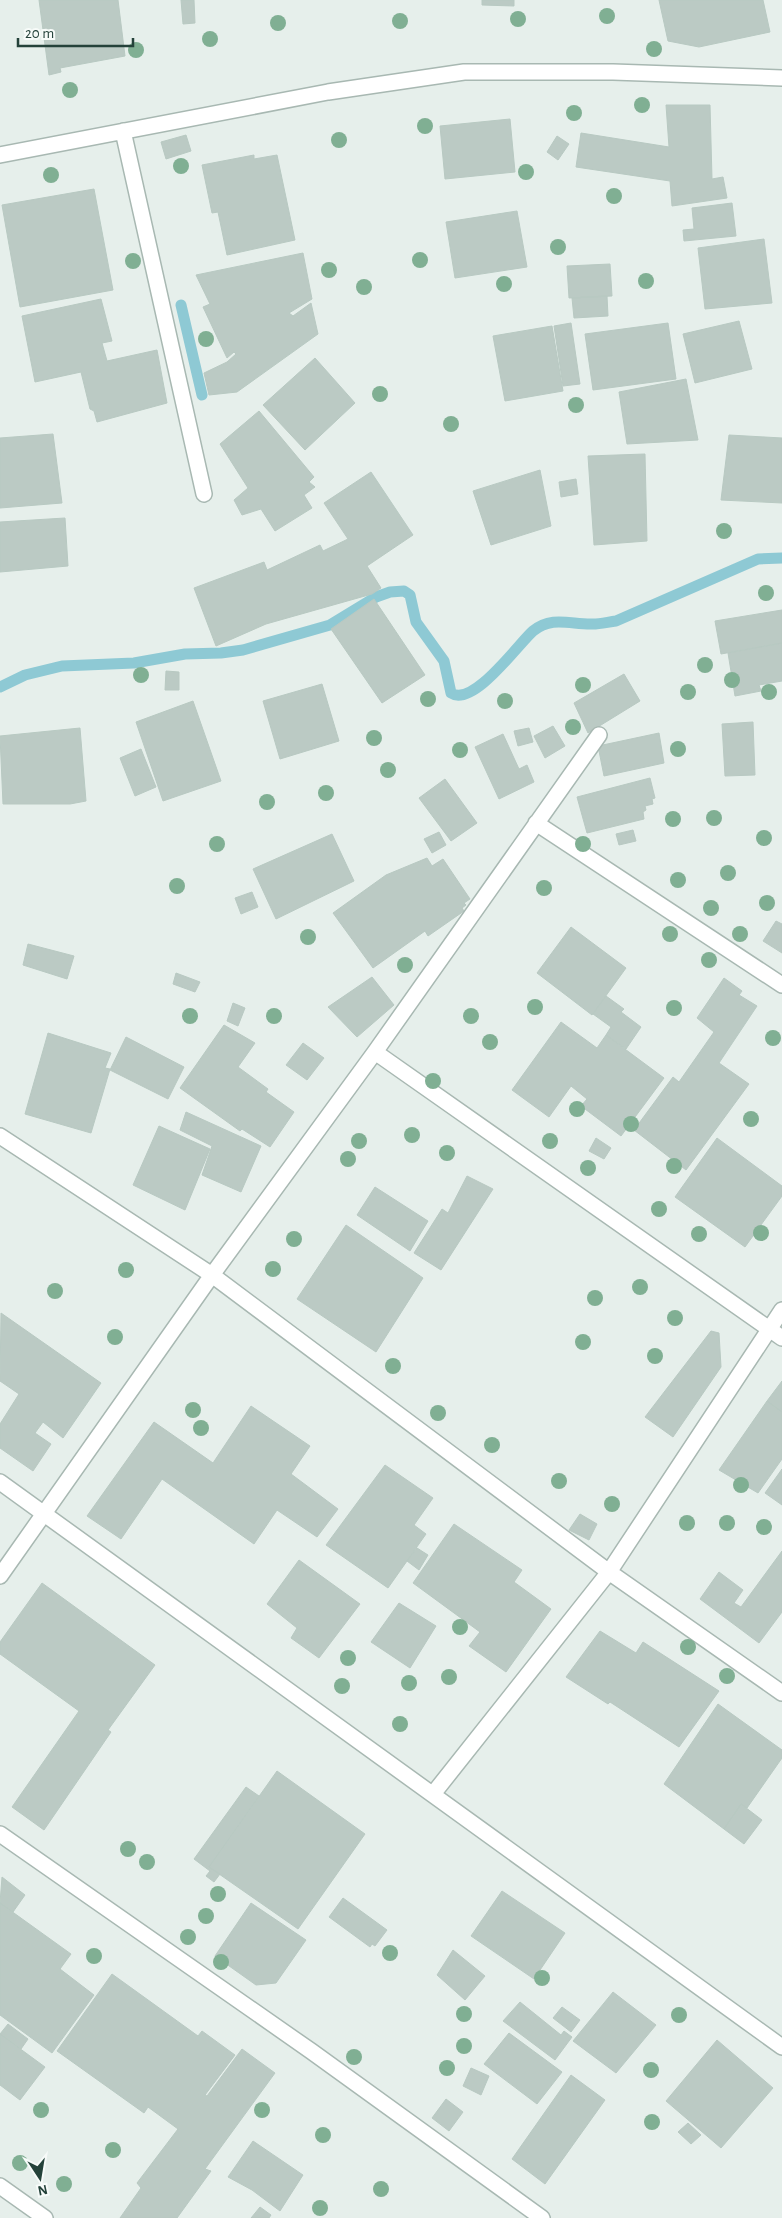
<svg xmlns="http://www.w3.org/2000/svg" width="782" height="2218" font-family="'Alegreya Sans',sans-serif">
<style>
.lines{fill:none;stroke-linecap:round;stroke-linejoin:round}
.stream{stroke:#8ec9d4;stroke-width:11}
.building{fill:#bbcac4;stroke:#b8c9c2}
.street-casing{stroke:#a8b8b2;stroke-width:18}
.street{stroke:#fff;stroke-width:15}
.tree{fill:#80af93}
</style>
<rect width="100%" height="100%" fill="#e6efeb"/>
<g class="lines">
<path class="stream" d="M181,305L202,395
M0,687L25,675L62,666L134,663L185,654L221,653L243,650L330,625L376,597L390,592L404,591L410,595L416,622L444,661L451,693C473,708 519,643 533,631C552,615 572,625 593,624C600,624 608,622 616,621L758,559L782,558"/>
</g>
<path class="building" d="M39,0H118L125,56L60,68L61,72L49,75Z
M181,0H194L195,23L183,24Z
M482,0H514V6L482,5Z
M659,0H763L770,32L699,47L668,41Z
M666,105H710L712,179L723,177L727,198L672,206L670,181L576,167L581,133L669,147Z
M510,119L515,172L445,179L440,126Z
M186,135L191,151L166,159L161,142Z
M557,136L569,144L558,160L547,152Z
M254,155V159L277,155L295,240L227,255L218,212L212,213L202,165Z
M94,189L113,290L20,307L2,205Z
M732,203L736,236L684,241L683,230L694,229L692,208Z
M517,211L527,267L455,278L446,222Z
M764,239L772,303L705,309L698,248Z
M303,253L312,299L289,313L293,316L311,303L318,334L237,392L209,395L204,373L227,362L236,354L234,352L227,358L203,307L210,304L196,275Z
M610,264L612,296L569,298L567,266Z
M607,296L608,316L574,318L572,298Z
M101,299L112,341L102,343L107,361L157,350L167,403L97,422L94,411L90,409L81,372L35,382L22,316Z
M739,321L752,369L695,383L683,334Z
M571,323L580,384L563,386L554,326Z
M668,323L676,379L593,390L585,334Z
M552,326L563,391L505,401L493,336Z
M315,358L355,403L305,450L263,405Z
M686,379L698,440L627,444L619,392Z
M259,411L314,477L309,482L315,487L304,495L312,508L275,531L261,509L242,515L234,500L248,488L220,444Z
M53,434L62,503L0,508V438Z
M729,435L782,438V503L721,500Z
M645,454L647,541L594,545L588,456Z
M540,470L551,526L491,545L473,491Z
M371,472L413,535L367,566L381,588L372,594L266,624L216,646L194,588L264,562L267,570L320,545L323,551L348,539L324,503Z
M576,479L578,494L561,497L559,482Z
M65,518L68,566L0,572V522Z
M374,599L425,675L382,703L331,629Z
M782,610V643L721,654L715,621Z
M782,643V681L759,685L761,691L735,696L728,653Z
M166,671L179,672V690H165Z
M624,674L640,701L588,733L574,703Z
M322,684L339,741L280,759L263,701Z
M193,701L221,781L163,801L136,722Z
M753,722L755,775L725,776L722,724Z
M553,726L565,746L545,758L534,736Z
M80,728L86,801L70,804H3L0,736Z
M529,728L533,742L518,746L514,731Z
M659,733L664,763L604,776L598,746Z
M503,734L519,769L527,765L534,782L499,799L475,747Z
M141,749L156,787L135,796L120,758Z
M650,778L655,798L652,799L653,804L645,806L646,810L643,812L644,819L587,833L577,797Z
M445,779L477,823L451,841L419,798Z
M633,830L636,841L619,845L616,834Z
M439,832L446,845L432,853L424,839Z
M332,834L354,881L276,919L253,869Z
M427,858L432,866L443,859L470,899L464,903L466,905L462,908L464,911L428,936L425,931L373,968L333,913L386,875Z
M252,892L258,907L241,914L235,898Z
M776,921L782,924V953L763,941Z
M571,927L626,968L592,1015L537,973Z
M28,944L74,956L67,979L23,965Z
M176,973L200,982L195,992L173,984Z
M372,977L394,1005L357,1037L328,1007Z
M724,978L742,991L739,995L757,1006L719,1063L749,1084L686,1170L634,1130L673,1077L679,1082L714,1032L697,1018Z
M606,996L624,1009L621,1012L641,1027L626,1049L606,1035L611,1027L593,1014Z
M233,1003L245,1008L238,1026L227,1021Z
M561,1022L597,1048L606,1035L664,1078L621,1136L581,1106L587,1099L571,1086L549,1117L512,1090Z
M224,1025L255,1043L238,1067L268,1089L266,1092L294,1112L270,1147L242,1129L240,1131L180,1088Z
M48,1033L111,1053L105,1068L110,1069L91,1133L25,1114Z
M126,1037L184,1067L168,1099L110,1070Z
M303,1043L324,1058L307,1080L286,1065Z
M186,1112L261,1146L241,1192L202,1175L212,1146L180,1130Z
M159,1126L210,1149L185,1210L133,1185Z
M596,1138L611,1148L604,1159L589,1151Z
M717,1138L782,1186V1196L745,1247L675,1197Z
M467,1176L493,1189L441,1270L414,1253L442,1209L448,1213Z
M375,1187L428,1221L410,1251L357,1215Z
M346,1225L423,1278L376,1352L297,1299Z
M1,1313L101,1383L63,1438L43,1422L35,1433L51,1444L33,1471L0,1448V1424L19,1394L0,1381Z
M711,1331L719,1333L721,1367L673,1437L645,1417Z
M782,1381V1412L767,1401Z
M767,1401L782,1412V1459L758,1493L719,1470Z
M251,1406L310,1446L291,1474L338,1509L317,1537L277,1510L254,1544L162,1479L121,1539L87,1516L154,1422L213,1463Z
M385,1465L433,1498L414,1525L426,1534L388,1588L326,1545Z
M782,1469V1505L765,1493Z
M580,1514L597,1524L589,1540L569,1530Z
M454,1524L522,1570L514,1582L551,1609L506,1672L469,1646L480,1632L413,1583Z
M417,1548L428,1555L419,1570L407,1561Z
M782,1551V1612L759,1643L700,1599L719,1572L743,1590L734,1603L741,1607Z
M299,1560L360,1604L319,1658L291,1638L297,1628L267,1604Z
M42,1583L155,1665L108,1730L111,1732L44,1830L12,1807L79,1711L0,1654V1642Z
M399,1603L436,1626L410,1668L371,1642Z
M600,1631L636,1653L643,1642L719,1691L679,1747L610,1702L608,1704L566,1677Z
M718,1704L782,1750V1758L747,1808L741,1804L724,1829L664,1784Z
M277,1771L365,1834L298,1929L209,1867Z
M246,1787L259,1796L209,1867L220,1874L214,1882L206,1876L210,1871L194,1859Z
M741,1804L762,1820L744,1844L724,1829Z
M2,1877L25,1895L13,1912L0,1903Z
M502,1891L565,1933L534,1979L471,1936Z
M343,1898L387,1930L375,1946L372,1944L370,1947L329,1917Z
M0,1903L71,1954L60,1969L94,1995L52,2053L0,2015Z
M251,1903L306,1940L276,1983L256,1985L215,1956Z
M453,1950L485,1976L465,2000L437,1975Z
M112,1974L198,2036L202,2031L235,2055L205,2095L207,2096L242,2049L275,2073L205,2169L211,2171L177,2218H120L141,2188L137,2183L178,2129L148,2107L144,2113L57,2051Z
M613,1992L656,2025L616,2073L573,2041Z
M520,2002L561,2035L564,2031L572,2037L555,2060L503,2021Z
M562,2007L580,2020L571,2032L553,2018Z
M8,2024L28,2039L21,2049L0,2034Z
M509,2033L562,2072L537,2104L484,2064Z
M0,2034L45,2067L20,2100L0,2085Z
M717,2040L773,2088L721,2148L666,2101Z
M471,2068L489,2076L481,2095L463,2086Z
M571,2075L605,2100L545,2184L512,2159Z
M446,2099L463,2112L449,2131L432,2118Z
M688,2123L701,2135L691,2144L678,2132Z
M253,2141L303,2175L280,2211L252,2190L228,2177Z
M260,2207L271,2215L269,2218H251Z"/>
<g class="lines">
<g class="street-casing">
<path id="street" d="M123,131L204,494
M0,155L328,92L464,72H613L782,78
M536,823L782,985
M375,1052L782,1338
M0,1136L212,1275L609,1572L782,1693
M0,1482L782,2047
M0,1576L212,1275L375,1052L599,735
M433,1794L609,1572L782,1310
M0,1834L311,2051L542,2218
M0,2186L45,2218"/>
</g>
<use href="#street" class="street"/>
</g>
<g class="tree">
<circle cx="607" cy="16" r="8"/>
<circle cx="518" cy="19" r="8"/>
<circle cx="400" cy="21" r="8"/>
<circle cx="278" cy="23" r="8"/>
<circle cx="210" cy="39" r="8"/>
<circle cx="654" cy="49" r="8"/>
<circle cx="136" cy="50" r="8"/>
<circle cx="70" cy="90" r="8"/>
<circle cx="642" cy="105" r="8"/>
<circle cx="574" cy="113" r="8"/>
<circle cx="425" cy="126" r="8"/>
<circle cx="339" cy="140" r="8"/>
<circle cx="181" cy="166" r="8"/>
<circle cx="526" cy="172" r="8"/>
<circle cx="51" cy="175" r="8"/>
<circle cx="614" cy="196" r="8"/>
<circle cx="558" cy="247" r="8"/>
<circle cx="420" cy="260" r="8"/>
<circle cx="133" cy="261" r="8"/>
<circle cx="329" cy="270" r="8"/>
<circle cx="646" cy="281" r="8"/>
<circle cx="504" cy="284" r="8"/>
<circle cx="364" cy="287" r="8"/>
<circle cx="206" cy="339" r="8"/>
<circle cx="380" cy="394" r="8"/>
<circle cx="576" cy="405" r="8"/>
<circle cx="451" cy="424" r="8"/>
<circle cx="724" cy="531" r="8"/>
<circle cx="766" cy="593" r="8"/>
<circle cx="705" cy="665" r="8"/>
<circle cx="141" cy="675" r="8"/>
<circle cx="732" cy="680" r="8"/>
<circle cx="583" cy="685" r="8"/>
<circle cx="688" cy="692" r="8"/>
<circle cx="769" cy="692" r="8"/>
<circle cx="428" cy="699" r="8"/>
<circle cx="505" cy="701" r="8"/>
<circle cx="573" cy="727" r="8"/>
<circle cx="374" cy="738" r="8"/>
<circle cx="678" cy="749" r="8"/>
<circle cx="460" cy="750" r="8"/>
<circle cx="388" cy="770" r="8"/>
<circle cx="326" cy="793" r="8"/>
<circle cx="267" cy="802" r="8"/>
<circle cx="714" cy="818" r="8"/>
<circle cx="673" cy="819" r="8"/>
<circle cx="764" cy="838" r="8"/>
<circle cx="217" cy="844" r="8"/>
<circle cx="583" cy="844" r="8"/>
<circle cx="728" cy="873" r="8"/>
<circle cx="678" cy="880" r="8"/>
<circle cx="177" cy="886" r="8"/>
<circle cx="544" cy="888" r="8"/>
<circle cx="767" cy="903" r="8"/>
<circle cx="711" cy="908" r="8"/>
<circle cx="670" cy="934" r="8"/>
<circle cx="740" cy="934" r="8"/>
<circle cx="308" cy="937" r="8"/>
<circle cx="709" cy="960" r="8"/>
<circle cx="405" cy="965" r="8"/>
<circle cx="535" cy="1007" r="8"/>
<circle cx="674" cy="1008" r="8"/>
<circle cx="190" cy="1016" r="8"/>
<circle cx="274" cy="1016" r="8"/>
<circle cx="471" cy="1016" r="8"/>
<circle cx="773" cy="1038" r="8"/>
<circle cx="490" cy="1042" r="8"/>
<circle cx="433" cy="1081" r="8"/>
<circle cx="577" cy="1109" r="8"/>
<circle cx="751" cy="1119" r="8"/>
<circle cx="631" cy="1124" r="8"/>
<circle cx="412" cy="1135" r="8"/>
<circle cx="359" cy="1141" r="8"/>
<circle cx="550" cy="1141" r="8"/>
<circle cx="447" cy="1153" r="8"/>
<circle cx="348" cy="1159" r="8"/>
<circle cx="674" cy="1166" r="8"/>
<circle cx="588" cy="1168" r="8"/>
<circle cx="659" cy="1209" r="8"/>
<circle cx="761" cy="1233" r="8"/>
<circle cx="699" cy="1234" r="8"/>
<circle cx="294" cy="1239" r="8"/>
<circle cx="273" cy="1269" r="8"/>
<circle cx="126" cy="1270" r="8"/>
<circle cx="640" cy="1287" r="8"/>
<circle cx="55" cy="1291" r="8"/>
<circle cx="595" cy="1298" r="8"/>
<circle cx="675" cy="1318" r="8"/>
<circle cx="115" cy="1337" r="8"/>
<circle cx="583" cy="1342" r="8"/>
<circle cx="655" cy="1356" r="8"/>
<circle cx="393" cy="1366" r="8"/>
<circle cx="193" cy="1410" r="8"/>
<circle cx="438" cy="1413" r="8"/>
<circle cx="201" cy="1428" r="8"/>
<circle cx="492" cy="1445" r="8"/>
<circle cx="559" cy="1481" r="8"/>
<circle cx="741" cy="1485" r="8"/>
<circle cx="612" cy="1504" r="8"/>
<circle cx="687" cy="1523" r="8"/>
<circle cx="727" cy="1523" r="8"/>
<circle cx="764" cy="1527" r="8"/>
<circle cx="460" cy="1627" r="8"/>
<circle cx="688" cy="1647" r="8"/>
<circle cx="348" cy="1658" r="8"/>
<circle cx="727" cy="1676" r="8"/>
<circle cx="449" cy="1677" r="8"/>
<circle cx="409" cy="1683" r="8"/>
<circle cx="342" cy="1686" r="8"/>
<circle cx="400" cy="1724" r="8"/>
<circle cx="128" cy="1849" r="8"/>
<circle cx="147" cy="1862" r="8"/>
<circle cx="218" cy="1894" r="8"/>
<circle cx="206" cy="1916" r="8"/>
<circle cx="188" cy="1937" r="8"/>
<circle cx="390" cy="1953" r="8"/>
<circle cx="94" cy="1956" r="8"/>
<circle cx="221" cy="1962" r="8"/>
<circle cx="542" cy="1978" r="8"/>
<circle cx="464" cy="2014" r="8"/>
<circle cx="679" cy="2015" r="8"/>
<circle cx="464" cy="2046" r="8"/>
<circle cx="354" cy="2057" r="8"/>
<circle cx="447" cy="2068" r="8"/>
<circle cx="651" cy="2070" r="8"/>
<circle cx="41" cy="2110" r="8"/>
<circle cx="262" cy="2110" r="8"/>
<circle cx="652" cy="2122" r="8"/>
<circle cx="323" cy="2135" r="8"/>
<circle cx="113" cy="2150" r="8"/>
<circle cx="20" cy="2163" r="8"/>
<circle cx="64" cy="2184" r="8"/>
<circle cx="381" cy="2189" r="8"/>
<circle cx="320" cy="2208" r="8"/>
</g>
<g transform="translate(40 2178) rotate(168)" stroke="#f7fbf9" stroke-width="4" paint-order="stroke">
<path d="M0-4L9 19L0 12L-9 19Z" fill="#24423a"/>
<text y="-8" font-size="14" font-weight="bold" text-anchor="middle" fill="#24423a">N</text>
</g>
<path d="M18 38v8h115v-8" fill="none" stroke="#24423a" stroke-width="2.5"/>
<text x="25" y="38" font-size="15" fill="#24423a" stroke="#f7fbf9" stroke-width="4" paint-order="stroke">20 m</text>
</svg>
